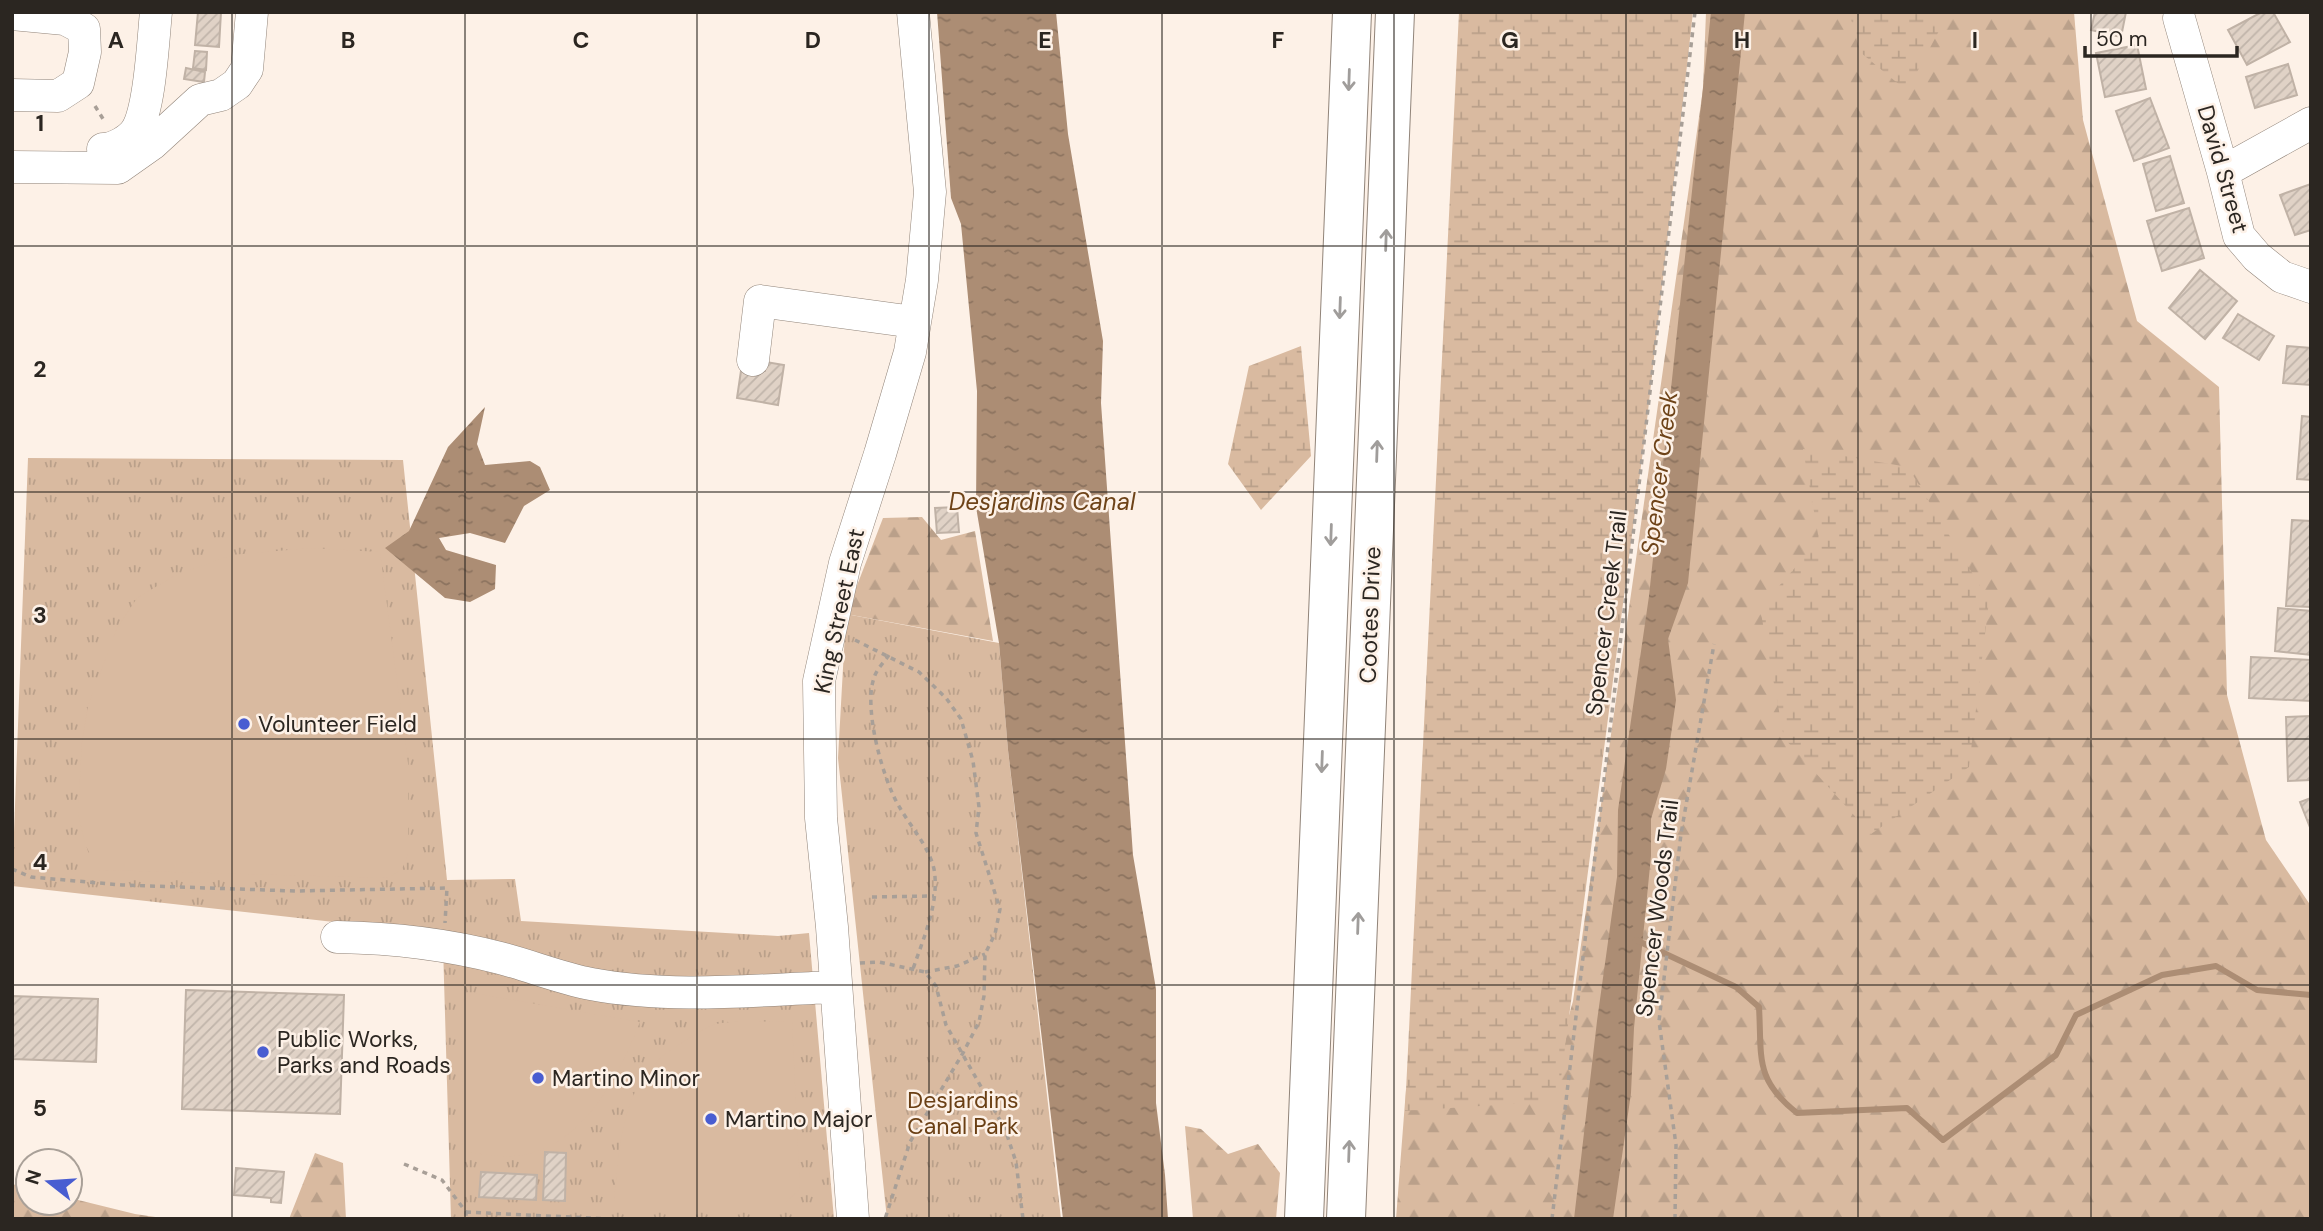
<svg xmlns="http://www.w3.org/2000/svg" width="2323" height="1231" font-family="'DM Sans',sans-serif">
<style>
.grass{fill:url(#grass-tufts)}
.forest{fill:url(#forest-firs)}
.wetland{fill:url(#wetland-marsh)}
.pitch{fill:#d9baa0}
.water{fill:url(#water-ripples)}
.lines{fill:none;stroke-linecap:round;stroke-linejoin:round}
.stream{stroke:#ac8d74;stroke-width:6}
.building{fill:url(#building-hatch);stroke:#c0b2a6;stroke-width:2}
.minor-casing{stroke:#918479;stroke-width:33}
.major-casing{stroke:#918479;stroke-width:40}
.path{stroke:#a89f97;stroke-width:3.5;stroke-dasharray:5 5;stroke-linecap:butt}
.minor{stroke:#fff;stroke-width:32}
.major{stroke:#fff;stroke-width:38}
.oneway{stroke:#a09d9b}
.grid{fill:none;stroke:#2b2621;stroke-width:2;stroke-opacity:0.55}
.poi-dot{fill:#495dd1;stroke:#fdf1e7;stroke-width:2.5}
.labels{text-anchor:middle;dominant-baseline:central;stroke-width:5;stroke-linejoin:round;paint-order:stroke}
.street-label{font-size:23px;fill:#2b2621;stroke:#fdf1e7}
.poi-label{font-size:23px;fill:#2b2621;stroke:#fdf1e7;text-anchor:start}
.park-label{font-size:23px;fill:#6a3f14;stroke:#fdf1e7}
.water-label{font-size:24px;font-style:italic;fill:#6e4318;stroke:#fdf1e7}
.grid-label{font-size:23px;text-anchor:middle;font-weight:bold;fill:#2b2621;stroke:#fdf1e7;stroke-width:5;stroke-linejoin:round;paint-order:stroke}
</style>
<defs>
<pattern id="grass-tufts" width="24" height="20" patternUnits="userSpaceOnUse" patternTransform="scale(1.75)"><rect width="24" height="20" fill="#d9baa0"/><path d="M3 7l-1-3M5 7V3M7 7l1-3M15 17l-1-3M17 17v-4M19 17l1-3" fill="none" stroke="#baa08a"/></pattern>
<pattern id="forest-firs" width="22" height="20" patternUnits="userSpaceOnUse" patternTransform="scale(1.75)"><rect width="22" height="20" fill="#d9baa0"/><path d="M5 1l3.5 6h-7zM16 11l3.5 6h-7z" fill="#baa08a"/></pattern>
<pattern id="wetland-marsh" width="20" height="14" patternUnits="userSpaceOnUse" patternTransform="scale(1.75)"><rect width="20" height="14" fill="#d9baa0"/><path d="M1 5h8M5 5V1M11 12h8M15 12V8" fill="none" stroke="#baa08a"/></pattern>
<pattern id="water-ripples" width="26" height="14" patternUnits="userSpaceOnUse" patternTransform="scale(1.75)"><rect width="26" height="14" fill="#ac8d74"/><path d="M2 4q2-2 4 0t4 0M15 11q2-2 4 0t4 0" fill="none" stroke="#8c735f"/></pattern>
<pattern id="building-hatch" width="6" height="6" patternUnits="userSpaceOnUse" patternTransform="scale(1.75)"><rect width="6" height="6" fill="#e0d2c6"/><path d="M-1 1l2-2M0 6l6-6M5 7l2-2" fill="none" stroke="#c0b4aa"/></pattern>
</defs>
<rect width="100%" height="100%" fill="#fdf1e7"/>
<path class="grass" d="M28,458L403,460L447,880L515,879L521,921L778,936L809,933L834,1219H451L443,946L396,929L12,886Z
M846,614L999,643L1008,750L1061,1219H887L838,758Z"/>
<path class="forest" d="M1706,12H2074L2083,120L2137,321L2219,387L2227,695L2266,840L2311,906V1219H1396L1406,1089L1548,1090L1573,1001L1703,89Z
M922,517L941,540L975,531L993,641L846,614L883,518Z
M1185,1126L1201,1129L1228,1154L1258,1144L1280,1173L1276,1219H1193Z
M315,1153L343,1163L346,1219H289Z
M12,1184L28,1188V1203H70V1198L135,1214L169,1219H12Z"/>
<path class="wetland" d="M1459,12H1693L1647,420L1558,1101L1405,1111Z
M1849,12H1941L1940,29L1907,91L1860,52Z
M1301,346L1311,456L1261,510L1228,464L1249,366Z
M1803,449L1908,467L1989,601L1969,767L1871,834L1784,738L1760,608L1819,540Z"/>
<path class="pitch" d="M311,548L380,552L408,763V854L402,869L388,878L98,870L85,844L78,813L82,742L88,706L117,628L137,598L174,576L232,555Z
M473,993L640,1022C620,1073 587,1140 528,1154C506,1159 485,1154 463,1152L461,1003Z
M792,1022L800,1189L785,1203H614C621,1138 620,1078 683,1042C693,1036 705,1027 716,1024C735,1020 772,1022 792,1022Z"/>
<path class="water" d="M937,12H1056L1068,134L1103,341L1101,403L1133,855L1156,989V1103L1165,1175L1168,1219H1063L1008,750L999,643L976,507L977,391L961,224L951,198Z
M1711,12H1745L1688,583L1668,639L1676,700L1666,769L1651,819V856L1634,1028L1631,1093L1613,1219H1574L1597,1021L1617,877L1618,810L1649,596Z
M485,407L477,444L485,465L530,461L540,467L550,490L524,506L505,543L470,533L439,538L446,550L496,565L495,589L470,602L445,598L385,548L409,531L448,447Z"/>
<g class="lines">
<path class="stream" d="M1636,940L1736,987L1759,1007C1762,1057 1754,1079 1797,1113L1907,1108L1943,1140L2056,1055L2076,1015L2162,975L2216,966L2257,990L2311,995"/>
</g>
<path class="building" d="M198,12H221L219,47L195,45Z
M2095,12H2126L2121,37L2091,30Z
M2262,12H2273L2290,42L2247,65L2228,30Z
M2137,45L2146,89L2105,97L2096,53Z
M195,51L207,52L206,70L193,68Z
M2288,64L2297,95L2255,108L2246,77Z
M186,68L205,72L204,82L184,79Z
M2150,98L2169,148L2134,161L2116,111Z
M2170,156L2184,203L2156,211L2143,164Z
M2311,184V230L2295,235L2280,195Z
M2189,208L2204,258L2162,271L2147,221Z
M2200,270L2237,301L2205,339L2169,308Z
M2238,314L2274,336L2259,360L2223,338Z
M2287,346L2311,348V385L2283,383Z
M766,362L784,365L778,405L737,398L742,364L755,370L765,371Z
M2302,416L2311,417V480L2297,479Z
M957,507L959,532L937,533L935,508Z
M2292,520L2311,521V607L2286,606Z
M2278,608L2311,611V655L2275,651Z
M2251,657L2311,660V701L2249,698Z
M2311,716V780L2288,781L2286,717Z
M2311,798V830L2300,802Z
M186,990L344,995L340,1114L182,1109Z
M12,996L98,999L96,1062L12,1059Z
M545,1152L566,1153L565,1201L543,1200Z
M236,1168L284,1172L281,1203L271,1202V1198L234,1195Z
M481,1172L537,1175L536,1200L479,1197Z"/>
<g class="lines">
<g class="minor-casing">
<path id="minor" d="M12,14L65,19L84,29L85,52L78,83L58,96L12,95
M2179,18L2223,172L2239,236L2257,257L2282,277L2311,287
M103,149C114,149 130,140 136,131C150,109 153,41 156,12
M12,167L118,168L152,144L200,100L221,95L237,84L247,69L252,12
M2223,172L2311,123
M753,360L760,301L914,322
M337,937C392,938 446,944 500,958C531,966 560,978 591,984C671,999 755,990 835,987
M853,1219L832,927L821,818L819,681L845,563L880,454L910,352L922,280L930,192L913,12"/>
</g>
<g class="major-casing">
<path id="major" d="M1304,1219L1352,12
M1346,1219L1395,12"/>
</g>
<path class="path" d="M95,106L105,122
M855,640L919,672L946,698L961,719L973,761L979,807L976,833L1000,909L995,934L985,954L984,996L979,1022L963,1053L910,1142L885,1219
M889,655C884,662 876,670 874,678C863,708 883,781 900,808C911,827 929,847 934,869C940,902 923,939 913,969
M12,869L31,877L122,885L295,891L447,888L445,923
M872,897L934,896
M860,963L879,962L925,972L936,986L946,1025L1005,1129L1016,1162L1023,1219
M925,972L957,966L985,954
M404,1164L442,1180L466,1212V1219
M466,1212L610,1219
M1552,1219L1695,12
M1675,1219L1676,1145L1659,1021L1681,834L1714,644"/>
<use href="#minor" class="minor"/>
<use href="#major" class="major"/>
</g>
<defs><path id="oneway-shaft" d="M-6 0H5M1.5-3L5.5 0L1.5 3" fill="none" stroke-width="1.6" stroke-linecap="round" stroke-linejoin="round" transform="scale(1.75)"/></defs>
<g class="oneway">
<use href="#oneway-shaft" transform="translate(1349 80) rotate(92)"/>
<use href="#oneway-shaft" transform="translate(1386 240) rotate(-88)"/>
<use href="#oneway-shaft" transform="translate(1340 308) rotate(92)"/>
<use href="#oneway-shaft" transform="translate(1377 451) rotate(-88)"/>
<use href="#oneway-shaft" transform="translate(1331 535) rotate(92)"/>
<use href="#oneway-shaft" transform="translate(1322 762) rotate(92)"/>
<use href="#oneway-shaft" transform="translate(1358 923) rotate(-88)"/>
<use href="#oneway-shaft" transform="translate(1349 1151) rotate(-88)"/>
</g>
<path class="grid" d="M232,12V1219M465,12V1219M697,12V1219M929,12V1219M1162,12V1219M1394,12V1219M1626,12V1219M1858,12V1219M2091,12V1219M12,246H2311M12,492H2311M12,739H2311M12,985H2311"/>
<g class="poi-dot">
<circle cx="244" cy="724" r="7"/>
<circle cx="263" cy="1052" r="7"/>
<circle cx="538" cy="1078" r="7"/>
<circle cx="711" cy="1119" r="7"/>
</g>
<g class="labels">
<g class="street-label">
<text transform="translate(2223 169) rotate(74)">David Street</text>
<text transform="translate(839 611) rotate(-78)">King Street East</text>
<text transform="translate(1606 613) rotate(-83)">Spencer Creek Trail</text>
<text transform="translate(1370 615) rotate(-88)">Cootes Drive</text>
<text transform="translate(1657 908) rotate(-83)">Spencer Woods Trail</text>
</g>
<g class="poi-label">
<text x="258" y="724">Volunteer Field</text>
<text x="277" y="1039">Public Works,<tspan x="277" dy="26">Parks and Roads</tspan></text>
<text x="552" y="1078">Martino Minor</text>
<text x="725" y="1119">Martino Major</text>
</g>
<g class="park-label">
<text x="963" y="1100">Desjardins<tspan x="963" dy="26">Canal Park</tspan></text>
</g>
<g class="water-label">
<text transform="translate(1659 473) rotate(-83)">Spencer Creek</text>
<text x="1042" y="501">Desjardins Canal</text>
</g>
</g>
<g class="grid-label">
<text x="116" y="48">A</text>
<text x="348" y="48">B</text>
<text x="581" y="48">C</text>
<text x="813" y="48">D</text>
<text x="1045" y="48">E</text>
<text x="1278" y="48">F</text>
<text x="1510" y="48">G</text>
<text x="1742" y="48">H</text>
<text x="1975" y="48">I</text>
<text x="40" y="131">1</text>
<text x="40" y="377">2</text>
<text x="40" y="623">3</text>
<text x="40" y="870">4</text>
<text x="40" y="1116">5</text>
</g>
<rect width="2323" height="1231" fill="none" stroke="#2b2621" stroke-width="28"/>
<g transform="translate(49 1182) rotate(287)"><circle r="33" fill="#fdf1e7" stroke="#a9a098" stroke-width="2"/>
<path d="M0-5L12 26L0 18L-12 26Z" fill="#495dd1"/>
<text y="-10" font-size="19" font-weight="bold" text-anchor="middle" fill="#2b2621">N</text>
</g>
<path d="M2085 46v10h152v-10" fill="none" stroke="#2b2621" stroke-width="3.5"/>
<text x="2096" y="46" font-size="21" fill="#2b2621" stroke="#fdf1e7" stroke-width="5" paint-order="stroke">50 m</text>
</svg>
